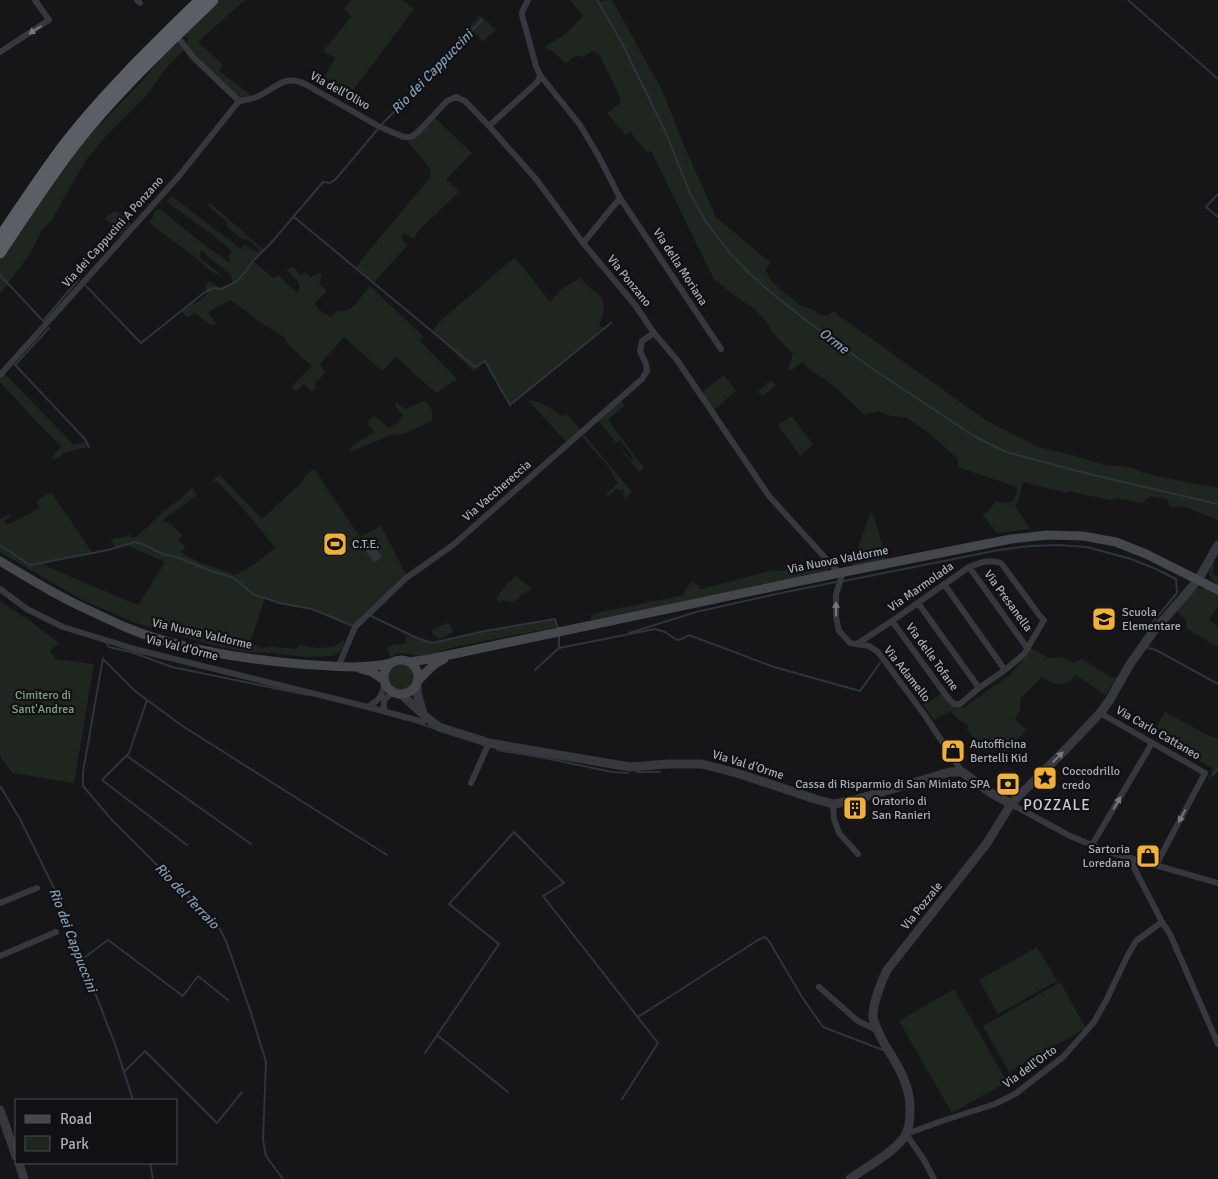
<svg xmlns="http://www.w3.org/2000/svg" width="1218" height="1179" font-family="Signika,sans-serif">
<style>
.green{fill:#1e261f}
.water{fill:#2c353c}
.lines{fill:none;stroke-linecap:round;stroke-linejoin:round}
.stream{stroke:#2c353c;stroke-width:2}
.minor{stroke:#37383d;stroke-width:6}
.tertiary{stroke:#37383d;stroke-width:9}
.secondary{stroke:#45474d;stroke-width:9}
.trunk{stroke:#5b5e65;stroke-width:11}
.oneway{fill:#757881}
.labels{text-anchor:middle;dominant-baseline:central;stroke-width:4.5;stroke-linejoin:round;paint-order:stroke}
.street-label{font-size:12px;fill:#a8adb8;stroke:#111113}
.poi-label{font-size:12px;fill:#a8adb8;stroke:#111113;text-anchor:start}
.park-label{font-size:12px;fill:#7fa381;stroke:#111113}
.water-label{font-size:14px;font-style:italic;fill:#7f9bb3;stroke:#111113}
.quarter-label{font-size:15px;letter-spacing:1px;fill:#c9ccd4;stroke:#111113}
</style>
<rect width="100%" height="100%" fill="#161618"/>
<path class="green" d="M220,0H245L198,42L223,65L219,71L255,98L239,101L223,87L189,48L187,43L188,38L182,37Z
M351,0H403L414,9L350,94L331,84L333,81L330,79L328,82L323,79L335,58L323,51L352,16L344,9Z
M570,0H600L601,1L612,0L662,90L683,143L716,217L771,263L765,269L773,283L801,306L812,309L821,315L828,316L834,311L838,315L987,421L1038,447L1068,454L1105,465L1130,467L1144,473L1166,478L1209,486L1218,487V520L1182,506L1172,507L1168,504L1169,500L1150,496L1142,503L1116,498L1110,500L1069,491L1067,493L1023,482L1019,499L1015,506L1030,529L997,533L983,515L990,509L996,501C1008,504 1015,505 1017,490L1014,486L958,467V459L930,434L906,417L890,416L878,411L865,415C853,405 843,393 830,383C820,375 811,373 802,362L791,371L788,369L793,354L772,332L767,322L753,308L732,294L714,279L651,151L648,153L634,137L631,131L626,135L607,113L618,105L621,99L599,54L592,51L584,57C576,55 573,57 567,63L564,62L555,53L544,47L561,37L569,31L583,16Z
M480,15L496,30L483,41L469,28Z
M180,40L186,48L167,67L147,95L106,136L86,160L51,221L42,230L30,254L0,294V260L33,211L83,142L144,79L161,58Z
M433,116L472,153L446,180L460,191L416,233L417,235L413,239L404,233L401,236L404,238L402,240L408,245L374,282L356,267L366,254L430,178L431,170L404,137H411Z
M173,197L241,249L243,246L246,245L256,252L260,250L247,239L243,240L227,227L226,221L207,205L210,203L264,250L253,261L273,278L278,275L297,293L300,287L297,280L286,270L293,267L301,275L305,272L311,277L318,273L322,274L319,284L327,291L315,303L319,310L331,317L337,311H346L354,306L370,286L423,336L420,341L458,380L452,382L436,393L396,357L382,371L344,337L320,364L322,368L325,372L318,381H315L316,388L312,392L303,384L296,392L291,387L312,366L288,345L285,338L260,322L231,300L215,308L208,313L217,324L211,325L198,315L194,313L190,317H186L181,311L192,302L194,304L207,295L205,284L210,281L221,289L233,283L230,273H227C221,265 218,265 210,259C206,255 205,252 200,250L201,255L199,257L224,277C213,275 203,264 195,257C180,246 164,235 150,223V220L154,216V212L157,210L160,209L198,240L230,263L229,255L232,251L214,236L167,202L169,198Z
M114,212C122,211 128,220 133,226L123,237L105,218Z
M515,257L550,302L562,289L580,278C584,281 585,284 589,287C599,295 606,298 603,313C603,317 600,321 599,325L604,328L510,405L486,361L474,372L433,331L438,323Z
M3,372L74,445L86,442L89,447L64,453L57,459H51L61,446L33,418L0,382V375Z
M724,375L736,391L712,412L700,394Z
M771,380L776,385L762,397L758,391Z
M619,399L625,405L608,420L644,468L639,472L622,451L623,450L631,460L633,458L620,440L616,443L597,419Z
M528,400C539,401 553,408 560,416L562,415L564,417L567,414L632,492L626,498L622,493L624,491L623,489L620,491L617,489L608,496L606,494L618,483L611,473L612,472L603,460H602L580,434L568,444Z
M426,401L432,410V420L405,434L392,435L350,452L352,446L374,432L368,424L370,419L374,416L383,423L388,428L397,423L403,415L395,406L396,402L405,409C413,407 418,402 426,401Z
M792,416L813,445L800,456L778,425Z
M314,469L360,537L381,526L406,574V578L353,626L312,609L279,603L265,598L250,643L260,648L274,647L296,649L299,645L319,648L329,647H334L343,640L345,641L343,648L339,653L333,656L304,657L271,653L245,652L212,645L136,623L84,601L0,552V519L10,514L11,517L4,520L7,525L40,508L36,501L51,492L92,552L43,563L50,568L133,603L139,604L165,562L126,545L114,548L113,544L111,539L124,537L129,535L133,538C145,531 154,520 164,511C174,503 184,498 192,487L197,495L168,516L163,521L171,524L182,535L178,541L186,546L180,552L197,561L235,575L253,565L275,548L254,521L217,481L213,483L214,479L220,475L262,519L302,482L305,476Z
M870,514L874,515L887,563L850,571Z
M1211,561L1214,562L1213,573L1218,577V584C1208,579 1206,571 1211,561Z
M826,562L829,568L825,572L702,598L591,620V614L684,595L685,590L692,581L701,589L773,570L779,571L824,565Z
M516,576L532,589C531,590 525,592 524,593C514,600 516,605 501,600L500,603L497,600V597L508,583Z
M1198,588H1203L1218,591V606L1209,620L1218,626V647L1186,628V620L1178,612L1172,611L1193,590Z
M0,601L30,621L59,643L50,651L55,659L94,664L74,783L12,773L0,755Z
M555,619L558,627L454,647L434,654L418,656L402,653L396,654L391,657L387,649L389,646L393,644L398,645L405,643L406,637L410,636V634L432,643L485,631Z
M447,623L451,626L453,632L440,639L433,635L432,630Z
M1032,649L1049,658L1062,657L1074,663L1082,659L1112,678L1118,677L1105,695L1076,675C1063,689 1056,686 1042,677L1020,699C1021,708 1020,712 1015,719L1026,730L1003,754L989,739L981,746L966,729L969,727L962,721L960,722L950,711L934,720L923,704L943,693L955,707L959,706L963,708L1010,675Z
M388 677a13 13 0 1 1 26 0a13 13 0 1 1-26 0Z
M1165,712L1210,736L1218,738V769L1207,782L1212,772V768L1187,753L1165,742L1153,732Z
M1037,947L1057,981L998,1014L979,980Z
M1060,982L1086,1028L1009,1072L983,1026Z
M954,989L1007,1082L952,1113L899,1021Z"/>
<path class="water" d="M370,541L382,557L374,563L363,546Z"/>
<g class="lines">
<path class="stream" d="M597,0L621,41L641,82L665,131L690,193L706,222L729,252L751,275L773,294L807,321L870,367L974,436L1006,452L1089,474L1218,504
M1128,0L1218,79
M382,124L482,20
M1218,194L1206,207L1218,217
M294,217L475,367L485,361L510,405L611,323
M0,275L44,322
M86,286L141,343L205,292L214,288L221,289L236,282L246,271L254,260L271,243L323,182L330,183L336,179L377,130
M43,321L79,279
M49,328L15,365L85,439L89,447
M0,545L30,565L108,550L135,542L142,544L165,555L177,557L211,571L234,578L254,595L265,598L279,603L312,609L353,626
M844,581L999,550L1030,546L1058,545L1087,547L1131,559L1156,569L1176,579L1177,593L1152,623
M371,616L417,638L432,643L485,631L555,619L558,628
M629,633L696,612L776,594L836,582
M106,643L109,647L131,652L172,667L308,695
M559,648V635
M1148,648L1156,650L1218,684
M103,658L83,772V786L112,820L203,911L221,931L226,941L250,1010L266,1062L263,1140L266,1156L283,1179
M104,660L135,691L181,725L387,855
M535,670L559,648L655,629L665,632L677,640L684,638L689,635L774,667L860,691L880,663
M147,700L129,753L102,780L187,845
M421,724L436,729
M497,750L540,757L612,772L628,773
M127,756L251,844
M637,772H660
M1213,775L1218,769
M0,786L20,819L57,894L116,1047L133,1100
M81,960L108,940L183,996L198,976L228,1000
M638,1017L758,940L765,937L769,941L802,997L823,1027L883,1050
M437,1035L508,1092
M425,1053L499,944L449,904L514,832L564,883L543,896L658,1043L622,1099
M124,1072L145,1051L217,1123L242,1092
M150,1163L153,1179"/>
<path class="minor" d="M137,0L140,3
M528,0L522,12V15L536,66L540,75L538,81L533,86L489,126L536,179L583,243L635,305L654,333L677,360L769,496L839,573
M180,40L193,57L239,101C244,100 249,100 254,98C274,91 282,73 305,84L380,127L404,137H411L418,132L447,101L456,97L465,101L489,126
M0,52L49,20L35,0
M540,75L580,125L598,155L620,198L721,349
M583,243L620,198
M0,375L179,176L239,101
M969,567L1028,649
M843,572L836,594V617L839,631L850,643L869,646L878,652L926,717L962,772
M944,584L1005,670
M0,589L27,609L63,627L138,650L368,707L423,722
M918,603L979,688
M857,644L892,621L969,567C982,562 988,559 1001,563L1040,616L1044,620L1024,654L1005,670L979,688L960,704H954L948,698L892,621
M338,667L355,627L406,578L453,545L642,379L647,371L646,364L640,351L642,341L654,333
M368,707C380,699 383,696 384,682
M385,712C382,702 384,697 394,693
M1100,713L1205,773L1156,865
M471,783L489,743
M833,804L834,819L839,833L858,854
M1011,804L1070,836L1106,851L1218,883
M1092,845L1152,743
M1129,858L1162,922L1170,934L1218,1044
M0,903L37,888
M0,956L56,932
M819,987L858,1021L877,1030
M934,1179L924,1160L906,1134L942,1121L995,1104L1015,1094L1063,1057L1094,1022L1107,999L1113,986L1128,955L1136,941L1162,922"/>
<path class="tertiary" d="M417,685V693L423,713
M402,695L426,717L439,727L489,743L630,767L668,764H702L740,774L815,799L833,804L851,801L950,772H962L991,793L1011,804
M0,1110L16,1156
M19,1163L24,1179
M850,1179C865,1168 898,1150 906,1134C909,1128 910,1119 910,1111C911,1086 898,1066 885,1045C880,1036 875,1027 873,1017C872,1005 882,980 887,970L987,843L1011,804L1066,749L1100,713L1109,701L1130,664L1153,632L1198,580L1218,545"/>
<path class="secondary" d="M0,561C22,574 44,588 66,599C85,609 106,618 125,627C178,649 243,659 300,664C331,666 361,670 391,663
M384 677a17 17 0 1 1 34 0a17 17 0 1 1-34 0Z
M409,662L430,659L839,573L1011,539L1047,535L1083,536L1116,542L1146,554L1218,590
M361,669L372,672L384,680
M418,681C426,672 433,664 444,659"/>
<path class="trunk" d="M0,237C22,205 43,172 67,141C107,90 154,45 200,0
M0,253C24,217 48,180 74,146C115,93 165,47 213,0"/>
</g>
<defs><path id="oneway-solid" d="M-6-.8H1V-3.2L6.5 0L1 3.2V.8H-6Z" transform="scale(1.25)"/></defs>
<g class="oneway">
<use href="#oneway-solid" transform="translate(35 30) rotate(147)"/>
<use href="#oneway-solid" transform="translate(836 609) rotate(-90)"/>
<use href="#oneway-solid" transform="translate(1058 757) rotate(-45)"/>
<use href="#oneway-solid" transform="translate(1117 803) rotate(-60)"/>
<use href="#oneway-solid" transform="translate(1182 816) rotate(118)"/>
</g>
<defs>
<g id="stadium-square" transform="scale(1.25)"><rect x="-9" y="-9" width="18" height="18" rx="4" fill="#f2b134" stroke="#111113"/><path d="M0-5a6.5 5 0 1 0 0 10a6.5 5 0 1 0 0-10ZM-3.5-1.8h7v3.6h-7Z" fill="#111"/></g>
<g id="school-square" transform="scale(1.25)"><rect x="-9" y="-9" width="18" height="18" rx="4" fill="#f2b134" stroke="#111113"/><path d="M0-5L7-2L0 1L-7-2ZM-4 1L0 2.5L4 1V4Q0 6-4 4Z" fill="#111"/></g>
<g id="shop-square" transform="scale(1.25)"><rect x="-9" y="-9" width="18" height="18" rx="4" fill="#f2b134" stroke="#111113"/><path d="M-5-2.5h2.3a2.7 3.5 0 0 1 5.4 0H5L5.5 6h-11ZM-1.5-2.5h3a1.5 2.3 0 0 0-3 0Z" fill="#111"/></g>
<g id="sight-square" transform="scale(1.25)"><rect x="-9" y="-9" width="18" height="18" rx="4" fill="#f2b134" stroke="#111113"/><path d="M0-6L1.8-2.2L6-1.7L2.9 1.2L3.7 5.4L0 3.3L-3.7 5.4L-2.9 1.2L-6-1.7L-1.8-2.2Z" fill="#111"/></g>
<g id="bank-square" transform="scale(1.25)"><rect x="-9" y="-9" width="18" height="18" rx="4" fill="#f2b134" stroke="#111113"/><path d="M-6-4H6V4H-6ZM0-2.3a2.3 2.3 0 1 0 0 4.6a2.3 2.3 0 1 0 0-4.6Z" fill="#111"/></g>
<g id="building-square" transform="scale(1.25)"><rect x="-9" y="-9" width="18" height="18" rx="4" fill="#f2b134" stroke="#111113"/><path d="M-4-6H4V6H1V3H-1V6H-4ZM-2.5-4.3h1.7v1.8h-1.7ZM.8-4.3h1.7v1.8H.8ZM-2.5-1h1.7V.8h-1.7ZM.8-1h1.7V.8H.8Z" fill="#111"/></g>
</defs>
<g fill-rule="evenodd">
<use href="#stadium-square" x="335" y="544"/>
<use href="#school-square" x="1104" y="619"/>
<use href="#shop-square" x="953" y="751"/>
<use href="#sight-square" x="1045" y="778"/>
<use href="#bank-square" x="1008" y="784"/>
<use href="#building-square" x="855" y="808"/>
<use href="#shop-square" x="1148" y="856"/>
</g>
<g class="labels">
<g class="street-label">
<text transform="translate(340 91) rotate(29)">Via dell'Olivo</text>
<text transform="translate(113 232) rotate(-48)">Via dei Cappucini A Ponzano</text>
<text transform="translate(680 267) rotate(57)">Via della Moriana</text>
<text transform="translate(629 281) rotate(51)">Via Ponzano</text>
<text transform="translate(497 491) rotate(-41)">Via Vacchereccia</text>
<text transform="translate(838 560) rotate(-11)">Via Nuova Valdorme</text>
<text transform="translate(921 587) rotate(-35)">Via Marmolada</text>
<text transform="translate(1008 601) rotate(54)">Via Presanella</text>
<text transform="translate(202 634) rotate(13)">Via Nuova Valdorme</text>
<text transform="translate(182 648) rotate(14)">Via Val d'Orme</text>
<text transform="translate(932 657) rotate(54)">Via delle Tofane</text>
<text transform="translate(907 674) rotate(52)">Via Adamello</text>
<text transform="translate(1158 733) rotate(30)">Via Carlo Cattaneo</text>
<text transform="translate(748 765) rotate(17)">Via Val d'Orme</text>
<text transform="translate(922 906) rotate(-51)">Via Pozzale</text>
<text transform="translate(1030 1067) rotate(-36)">Via dell'Orto</text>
</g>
<g class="poi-label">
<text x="352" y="544">C.T.E.</text>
<text x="1122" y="612">Scuola<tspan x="1122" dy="14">Elementare</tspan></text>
<text x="970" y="744">Autofficina<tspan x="970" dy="14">Bertelli Kid</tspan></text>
<text x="1062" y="771">Coccodrillo<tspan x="1062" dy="14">credo</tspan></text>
<text x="990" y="784" text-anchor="end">Cassa di Risparmio di San Miniato SPA</text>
<text x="872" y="801">Oratorio di<tspan x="872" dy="14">San Ranieri</tspan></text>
<text x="1130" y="849" text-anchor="end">Sartoria<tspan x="1130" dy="14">Loredana</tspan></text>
</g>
<g class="park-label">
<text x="43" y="695">Cimitero di<tspan x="43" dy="14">Sant'Andrea</tspan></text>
</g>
<g class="water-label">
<text transform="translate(432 72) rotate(-46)">Rio dei Cappuccini</text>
<text transform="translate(834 341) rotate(37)">Orme</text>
<text transform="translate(187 896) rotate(46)">Rio del Terraio</text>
<text transform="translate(73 940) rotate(69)">Rio dei Cappuccini</text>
</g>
<g class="quarter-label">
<text x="1057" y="805">POZZALE</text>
</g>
</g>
<rect x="15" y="1099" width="162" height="65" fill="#111113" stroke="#4d4f55"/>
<rect x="25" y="1115" width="25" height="8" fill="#45474d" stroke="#4d4f55"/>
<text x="60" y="1124" font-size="15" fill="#a8adb8">Road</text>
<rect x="25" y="1136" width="25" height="15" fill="#1e261f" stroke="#4d4f55"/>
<text x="60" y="1149" font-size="15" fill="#a8adb8">Park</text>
</svg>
